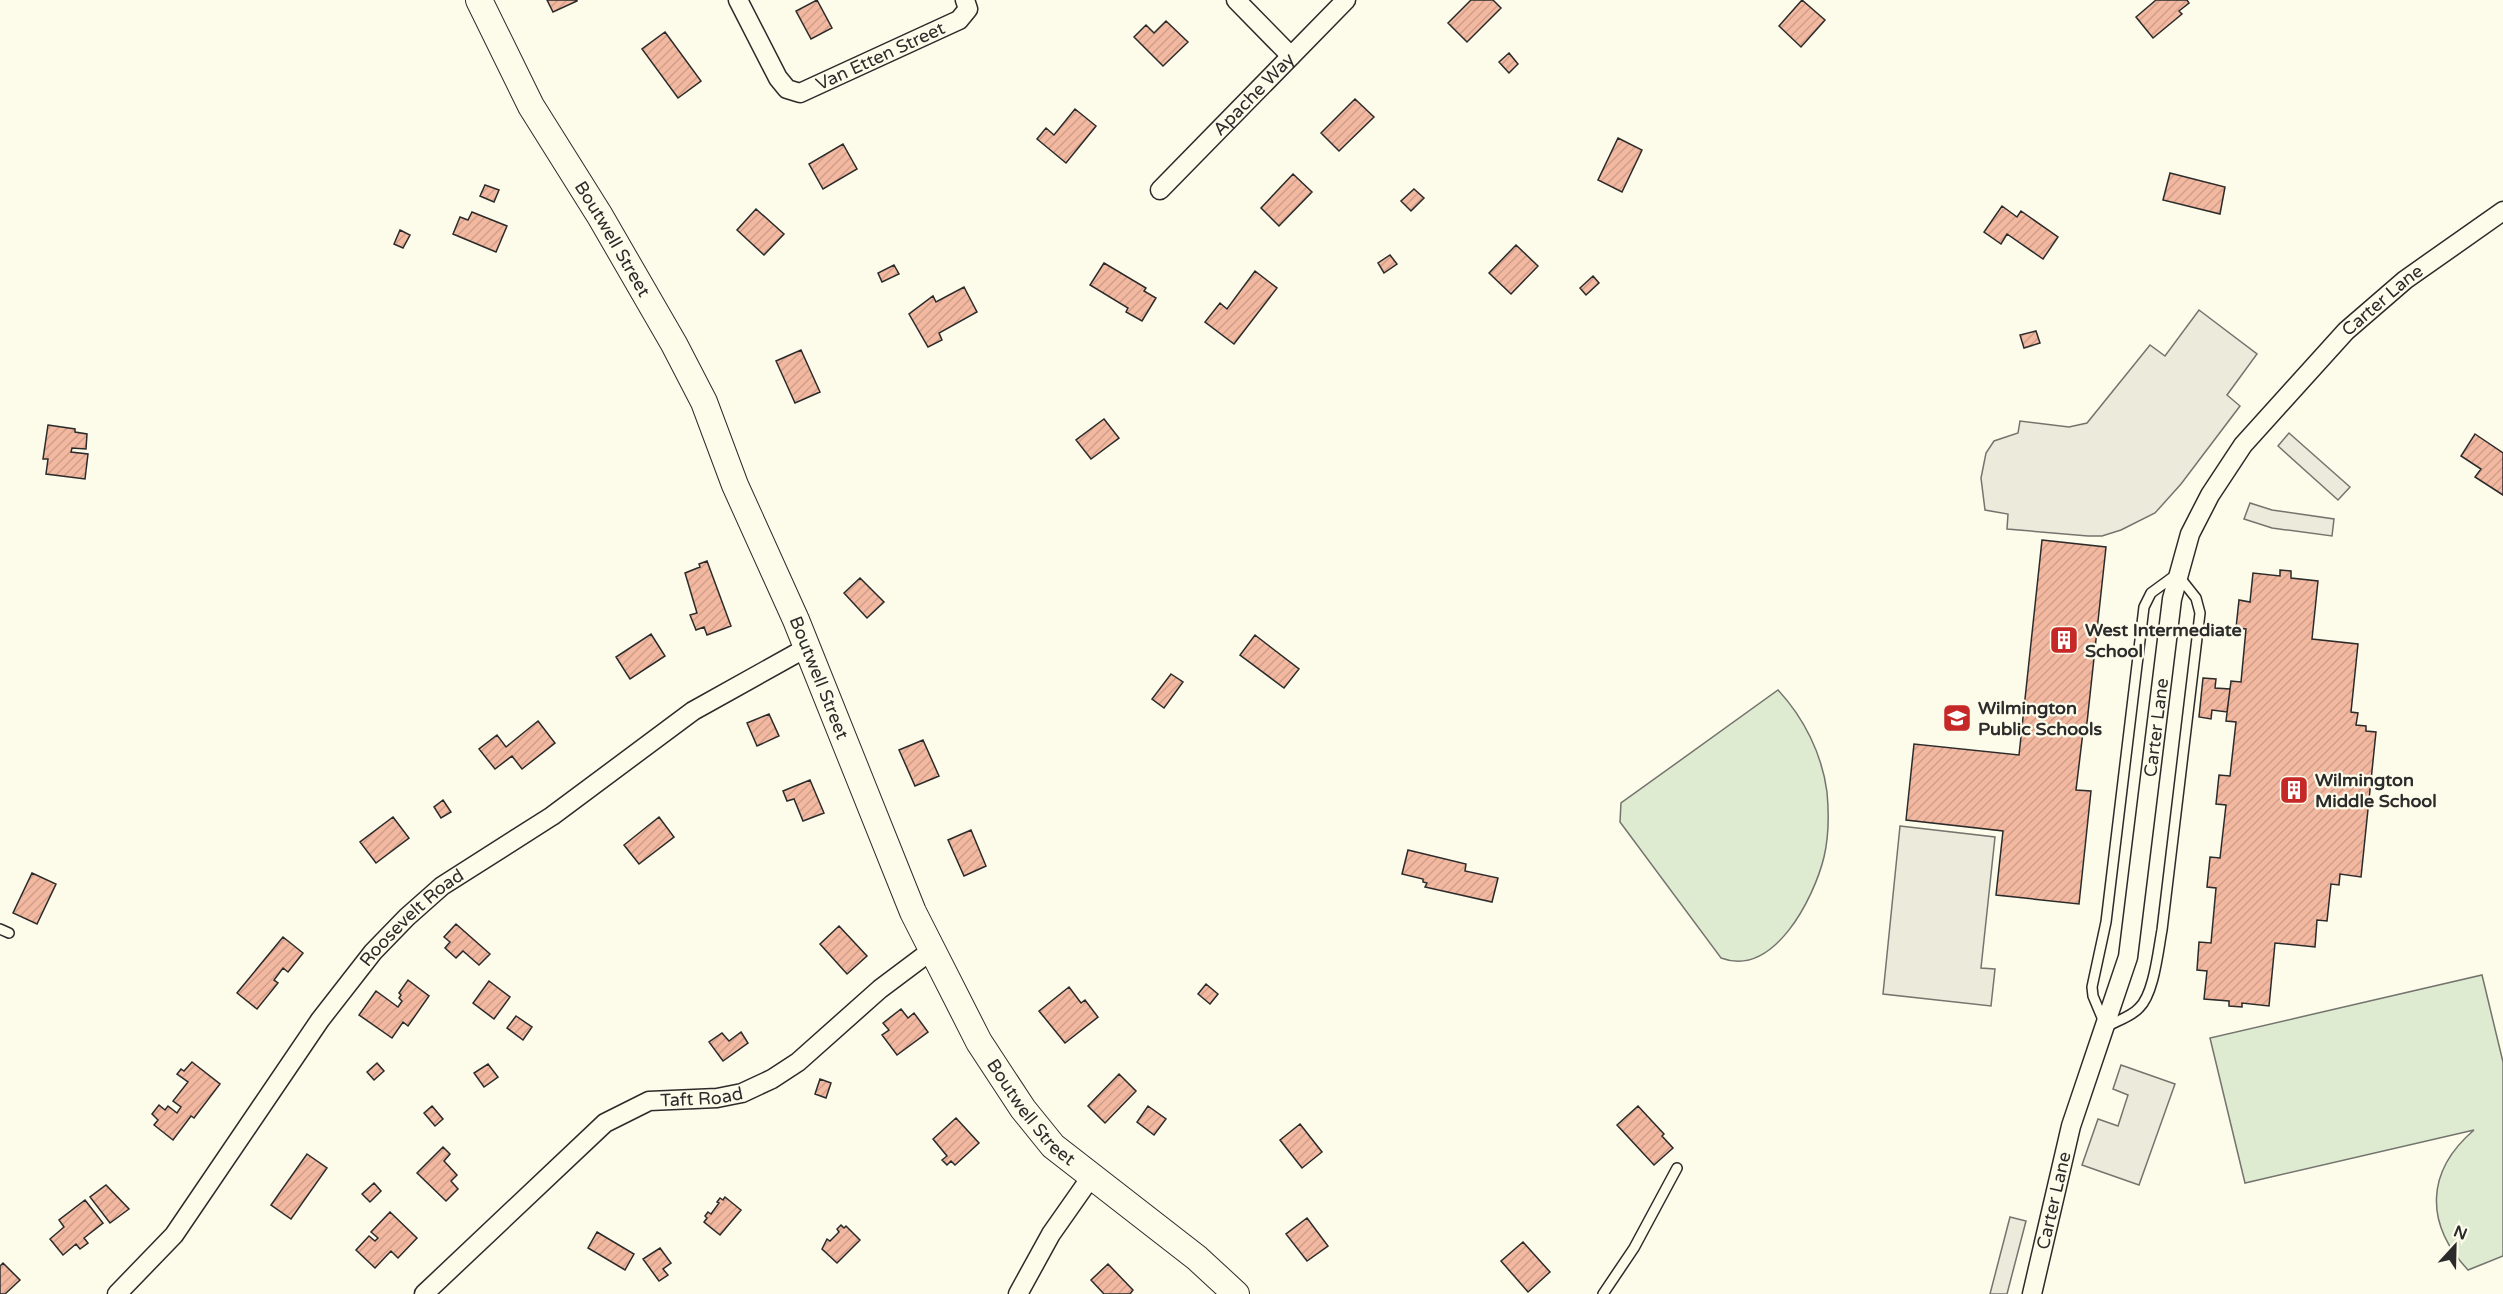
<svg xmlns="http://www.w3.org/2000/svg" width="2503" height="1294" font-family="'Varela Round',sans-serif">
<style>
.pitch{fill:#deebd1;stroke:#74746e;stroke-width:1.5}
.parking{fill:#eceadb;stroke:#74746e;stroke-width:1.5}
.building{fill:url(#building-hatch);stroke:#2b2b2b;stroke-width:1.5}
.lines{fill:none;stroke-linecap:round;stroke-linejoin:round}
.lane-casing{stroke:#2b2b2b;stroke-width:12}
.street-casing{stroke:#2b2b2b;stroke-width:21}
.secondary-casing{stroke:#2b2b2b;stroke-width:28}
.lane{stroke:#fdfbea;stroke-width:9}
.street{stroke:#fdfbea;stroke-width:18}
.secondary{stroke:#fdfbea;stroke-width:26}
.labels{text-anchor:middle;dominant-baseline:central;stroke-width:4.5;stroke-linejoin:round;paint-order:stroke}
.street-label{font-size:18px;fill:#2b2b2b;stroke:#fdfbea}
.poi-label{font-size:18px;font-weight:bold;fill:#2b2b2b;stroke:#fdfbea;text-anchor:start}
</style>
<defs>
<pattern id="building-hatch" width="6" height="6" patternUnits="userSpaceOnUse" patternTransform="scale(1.5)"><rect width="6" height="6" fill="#f2b8a0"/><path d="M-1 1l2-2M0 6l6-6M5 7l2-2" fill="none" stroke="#d09e8a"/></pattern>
</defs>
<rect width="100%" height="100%" fill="#fdfbea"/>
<path class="pitch" d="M1778,690C1804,718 1822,754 1827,792C1829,814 1829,836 1824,857C1814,898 1774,978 1721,958L1620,822L1621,803Z
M2482,975L2503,1062V1256L2468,1270C2424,1223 2426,1171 2474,1130L2245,1183L2210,1038Z"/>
<path class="parking" d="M2199,310L2257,354L2227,395L2240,406L2181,484L2155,513L2121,530L2102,536H2088L2007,529L2008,514L1985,510L1981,478L1986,453L1994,441L2018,433L2020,421L2069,427L2087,423L2150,345L2165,356Z
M2289,433L2350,487L2338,500L2278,446Z
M2250,503L2272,510L2334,519L2332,536L2272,528L2244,519Z
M1900,826L1995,837L1981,968L1995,969L1991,1006L1883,994Z
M2121,1065L2175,1084L2139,1185L2082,1165L2098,1119L2118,1126L2128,1095L2113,1089Z
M2010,1217L2026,1221L2007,1294H1990Z"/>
<path class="building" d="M547,0H577V1L553,12Z
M817,0L832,28L811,39L796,11Z
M1471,0H1493L1501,8L1467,42L1448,23Z
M1802,0L1825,20L1801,47L1779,26Z
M2156,0H2187L2189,3L2179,11L2182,14L2153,38L2136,17Z
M1166,21L1188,42L1163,66L1134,37L1146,25L1154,33Z
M665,32L701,81L678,98L642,49Z
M1509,53L1518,64L1509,73L1499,62Z
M1355,99L1374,117L1339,151L1321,133Z
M1075,109L1096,126L1066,163L1037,139L1046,128L1054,135Z
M1618,138L1642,150L1622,192L1598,180Z
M843,144L857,169L823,189L809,164Z
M2170,173L2225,187L2220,214L2163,200Z
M1293,174L1312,192L1279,226L1261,208Z
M485,185L499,190L494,202L480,196Z
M1414,189L1424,198L1411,211L1401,201Z
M2002,206L2017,217L2021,211L2058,237L2043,259L2007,234L2001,244L1984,232Z
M756,209L784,234L764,255L737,230Z
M472,212L507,226L496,252L453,234L460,217L468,220Z
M400,230L410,235L403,248L394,244Z
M1516,245L1538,266L1511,294L1489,273Z
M1390,255L1397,264L1384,273L1378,263Z
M1104,263L1146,288L1144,291L1156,298L1142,321L1126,312L1128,308L1090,285Z
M894,265L899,274L882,282L878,273Z
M1255,271L1277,288L1234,344L1205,322L1220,303L1227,309Z
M1593,276L1599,283L1586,295L1580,288Z
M964,287L977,312L939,333L942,340L928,347L909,314L933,296L936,302Z
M2036,331L2040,343L2024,348L2020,335Z
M801,350L820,392L795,403L776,361Z
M1104,419L1119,438L1091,459L1076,440Z
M48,425L75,429V432L87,434L86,449L72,448L71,452L88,454L85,479L46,474L48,459H43Z
M2475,434L2503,453V495L2475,477L2481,469L2461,456Z
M2042,540L2106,547L2086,732H2083L2076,790L2091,791L2079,904L1996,895L2003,831L1906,820L1914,744L2019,755Z
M707,561L731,626L707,635L704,627L696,630L690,615L697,613L685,573L700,567L699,564Z
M2280,570L2291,571V578L2318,581L2312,639L2358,644L2351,712L2358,713L2356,725L2366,726V731L2376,732L2361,877L2340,874L2339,885L2331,884L2327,921L2317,920L2315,947L2275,943L2269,1006L2242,1003V1007L2229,1006V1001L2204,999L2207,971L2197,970L2199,942L2211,943L2216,888L2207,887L2210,857L2220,858L2226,805L2216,804L2219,775L2230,776L2236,722L2226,721L2231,681L2241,682L2246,629L2236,628L2239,600L2250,602L2253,573L2280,576Z
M860,578L884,602L867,618L844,593Z
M651,634L665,656L630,679L616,657Z
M1255,635L1299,669L1284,688L1240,655Z
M1171,674L1183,682L1164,708L1152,699Z
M2203,678L2216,679L2215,688L2230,689L2227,712L2212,710L2211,719L2199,717Z
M769,714L779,736L757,746L747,723Z
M538,721L555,743L522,769L512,756L495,769L479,749L497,735L506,747Z
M923,740L939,776L915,786L899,750Z
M810,780L824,813L803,821L794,799L787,801L783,791Z
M443,800L451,812L441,818L434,807Z
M393,817L409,838L376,863L360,842Z
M659,817L674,837L639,864L624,845Z
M971,830L986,866L964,876L948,840Z
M1408,850L1466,864L1465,871L1498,878L1492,902L1425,887L1427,883L1423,882V879L1402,874Z
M32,873L56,884L37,924L13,913Z
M456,924L490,954L479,965L463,951L456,958L445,948L450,942L444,937Z
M839,926L867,956L847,974L820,944Z
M283,937L303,953L288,972L283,968L274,980L278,983L257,1009L237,993Z
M408,980L429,996L408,1026L403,1022L392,1038L359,1015L376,991L398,1007L402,1001L399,998L401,995L399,993Z
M489,981L510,997L494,1019L473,1003Z
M1206,984L1218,994L1210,1004L1198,994Z
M1069,987L1081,1003L1085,1000L1098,1017L1065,1043L1039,1011Z
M901,1009L908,1018L914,1013L928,1032L897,1055L882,1035L889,1030L883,1023Z
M516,1016L532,1027L523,1040L507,1028Z
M741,1032L748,1043L723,1061L709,1042L722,1033L729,1041Z
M192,1062L220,1084L194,1118L191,1116L173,1140L154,1125L158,1120L152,1114L159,1105L165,1110L168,1106L177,1113L181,1107L173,1101L188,1082L177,1074L181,1069L184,1071Z
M377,1063L384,1071L374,1080L367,1072Z
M488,1064L498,1077L484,1087L474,1073Z
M1119,1074L1136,1091L1105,1123L1088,1106Z
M820,1079L831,1083L826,1098L815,1094Z
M432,1106L443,1119L435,1126L424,1113Z
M1148,1106L1166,1119L1154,1135L1137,1122Z
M1638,1106L1664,1134L1662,1136L1673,1148L1654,1165L1617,1125Z
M956,1118L979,1143L955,1165L951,1161L947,1165L942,1160L947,1156L933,1139Z
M1300,1124L1322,1152L1302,1168L1280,1140Z
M443,1147L450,1154L444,1161L457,1175L451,1181L458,1189L446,1201L417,1173Z
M307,1154L327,1168L291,1219L271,1205Z
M374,1183L381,1191L370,1202L362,1194Z
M106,1185L129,1209L110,1223L90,1197Z
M725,1197L741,1210L720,1235L704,1222L707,1218L705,1216L708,1212L711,1214L719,1203L717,1202L720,1198L723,1200Z
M85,1200L103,1223L84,1238L88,1243L80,1249L76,1244L63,1255L50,1239L64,1227L59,1220Z
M390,1212L417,1238L398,1258L391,1251L375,1268L356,1250L369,1236L375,1241L378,1238L371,1232Z
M1307,1218L1328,1246L1307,1261L1286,1234Z
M841,1225L844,1228L846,1226L860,1240L837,1263L822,1249L827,1239L830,1241L839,1232L837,1229Z
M597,1232L634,1254L625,1270L588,1248Z
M1523,1242L1550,1272L1528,1292L1501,1261Z
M660,1248L671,1263L663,1269L668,1275L659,1281L643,1259Z
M3,1263L20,1280L5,1294H0V1266Z
M1108,1264L1133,1290L1130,1294H1104L1091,1280Z"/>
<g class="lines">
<g class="lane-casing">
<path id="lane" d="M2177,574L2196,598L2200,613L2162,930C2158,951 2154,994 2139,1008C2131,1017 2116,1021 2106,1027L2093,996L2092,987L2106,922L2144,607L2151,593Z
M0,929L9,933
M1603,1294L1634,1248L1677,1168"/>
</g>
<g class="street-casing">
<g id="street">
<path id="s1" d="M738,0L778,78L787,89L800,93L959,20L968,9L965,0"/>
<path d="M1236,0L1291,56"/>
<path id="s2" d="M1160,190L1346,0"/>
<path id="s3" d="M117,1294L174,1235L320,1020L373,952L407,917L442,886L552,816L693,711L806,648"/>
<path id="s4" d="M424,1294L605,1123L649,1101L717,1098L742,1093L772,1079L798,1062L880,989L932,950"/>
<path d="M1018,1294L1051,1234L1091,1177"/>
<path id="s5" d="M2032,1294L2071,1126L2128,957L2172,599L2190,534L2210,495L2243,445L2346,331L2405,280L2503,211"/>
</g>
</g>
<g class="secondary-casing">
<g id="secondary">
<path id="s6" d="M479,0L531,106L600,216L674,344L704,402L735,485L796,620L913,912L979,1042L1023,1109L1053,1146L1197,1258L1236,1294"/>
</g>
</g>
<use href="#lane" class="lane"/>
<use href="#street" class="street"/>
<use href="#secondary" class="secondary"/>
</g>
<defs>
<g id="building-square" transform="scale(1.5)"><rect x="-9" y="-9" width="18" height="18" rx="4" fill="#c62828" stroke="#fdfbea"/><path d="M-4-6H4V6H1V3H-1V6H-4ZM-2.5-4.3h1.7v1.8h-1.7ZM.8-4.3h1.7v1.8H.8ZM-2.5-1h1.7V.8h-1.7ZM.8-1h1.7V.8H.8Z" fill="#fff"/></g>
<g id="school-square" transform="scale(1.5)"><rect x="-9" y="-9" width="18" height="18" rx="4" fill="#c62828" stroke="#fdfbea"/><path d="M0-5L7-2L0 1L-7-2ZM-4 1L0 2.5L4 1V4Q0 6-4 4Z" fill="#fff"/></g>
</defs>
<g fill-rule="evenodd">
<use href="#building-square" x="2064" y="640"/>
<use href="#school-square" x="1957" y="718"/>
<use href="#building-square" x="2294" y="790"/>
</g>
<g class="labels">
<g class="street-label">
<text stroke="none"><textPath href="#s1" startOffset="204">Van Etten Street</textPath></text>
<text stroke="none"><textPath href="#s2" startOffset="134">Apache Way</textPath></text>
<text stroke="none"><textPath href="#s6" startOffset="274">Boutwell Street</textPath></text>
<text stroke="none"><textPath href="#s5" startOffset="1084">Carter Lane</textPath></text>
<text stroke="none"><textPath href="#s6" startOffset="760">Boutwell Street</textPath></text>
<text stroke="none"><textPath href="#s5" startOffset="582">Carter Lane</textPath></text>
<text stroke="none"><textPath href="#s3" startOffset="480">Roosevelt Road</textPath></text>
<text stroke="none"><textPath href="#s4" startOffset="351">Taft Road</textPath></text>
<text stroke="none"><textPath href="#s6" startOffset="1246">Boutwell Street</textPath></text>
<text stroke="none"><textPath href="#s5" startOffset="96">Carter Lane</textPath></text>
</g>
<g class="poi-label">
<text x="2085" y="630">West Intermediate<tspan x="2085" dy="21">School</tspan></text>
<text x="1978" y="708">Wilmington<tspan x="1978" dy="21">Public Schools</tspan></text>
<text x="2315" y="780">Wilmington<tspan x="2315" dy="21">Middle School</tspan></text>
</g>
</g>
<g transform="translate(2455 1246) rotate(22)" stroke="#fdfbea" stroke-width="4.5" paint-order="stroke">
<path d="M0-4.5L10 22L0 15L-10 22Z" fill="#2b2b2b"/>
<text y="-9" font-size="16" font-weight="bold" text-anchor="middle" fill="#2b2b2b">N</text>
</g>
</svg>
